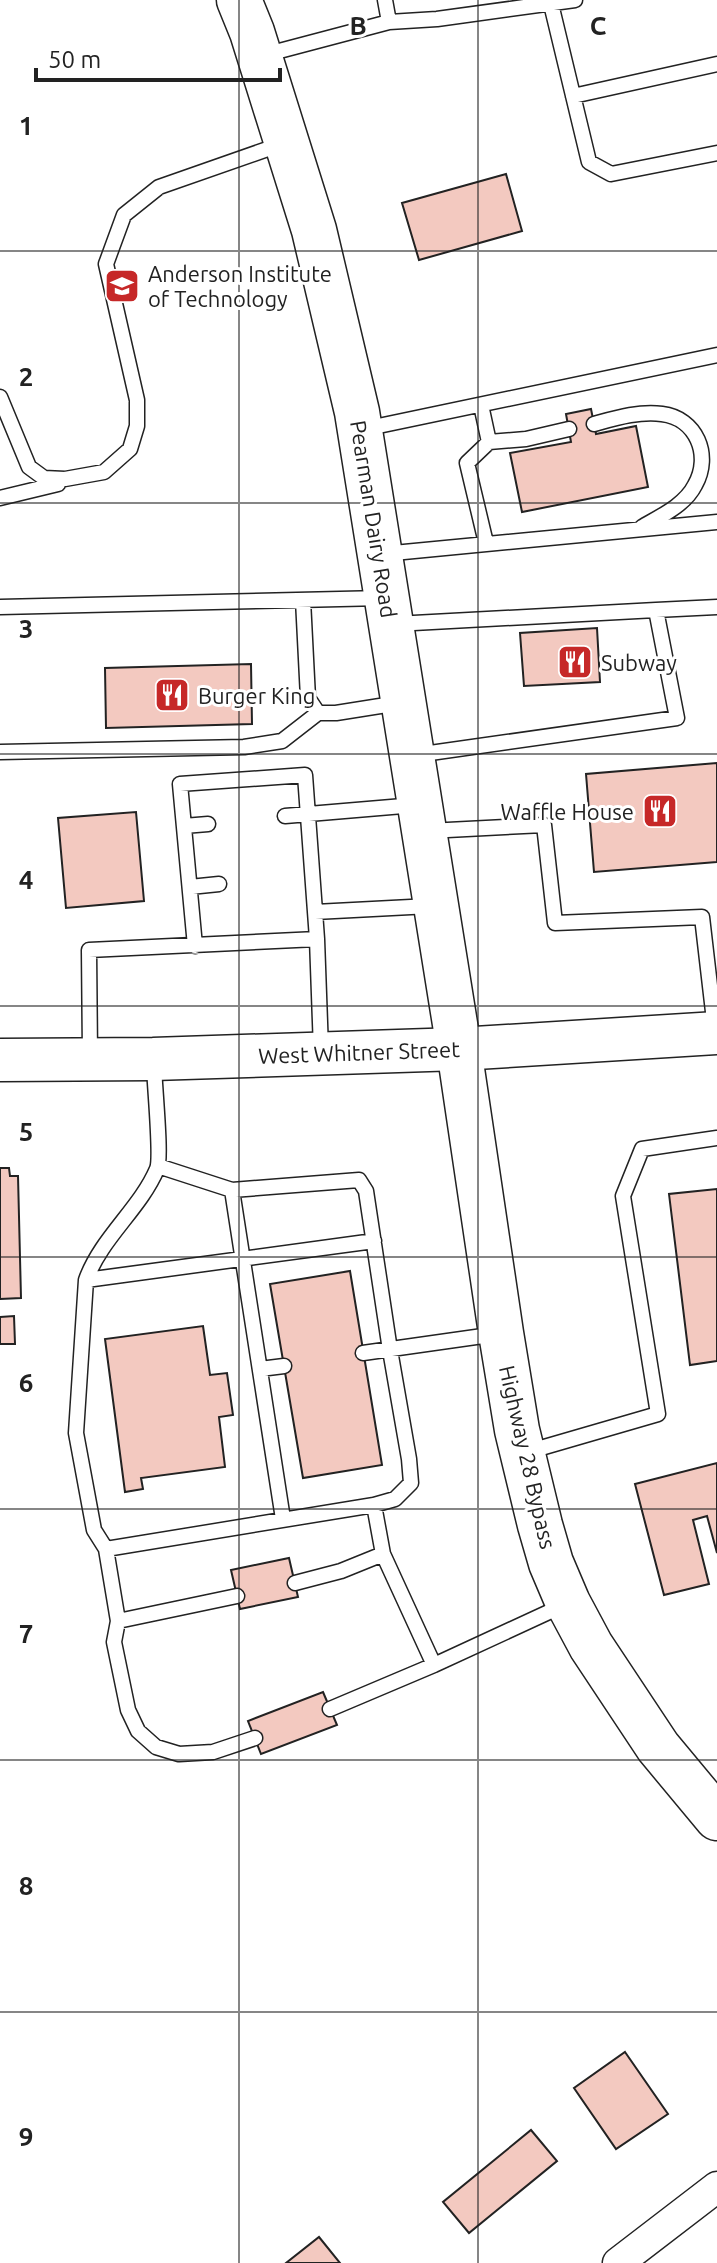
<svg xmlns="http://www.w3.org/2000/svg" width="717" height="2263" font-family="Ubuntu,sans-serif">
<style>
.building{fill:#f3c9c0;stroke:#222;stroke-width:2}
.lines{fill:none;stroke-linecap:round;stroke-linejoin:round}
.service-casing{stroke:#222;stroke-width:17}
.minor-casing{stroke:#222;stroke-width:33}
.secondary-casing{stroke:#222;stroke-width:45}
.trunk-casing{stroke:#222;stroke-width:47}
.service{stroke:#fff;stroke-width:14}
.minor{stroke:#fff;stroke-width:30}
.secondary{stroke:#fff;stroke-width:42}
.trunk{stroke:#fff;stroke-width:44}
.grid{fill:none;stroke:#222;stroke-width:2;stroke-opacity:0.55}
.labels{text-anchor:middle;dominant-baseline:central;stroke-width:6;stroke-linejoin:round;paint-order:stroke}
.poi-label{font-size:22px;fill:#222;stroke:#fff;text-anchor:start}
.street-label{font-size:22px;fill:#222;stroke:#fff}
.grid-label{font-size:26px;text-anchor:middle;font-weight:bold;fill:#222;stroke:#fff;stroke-width:6;stroke-linejoin:round;paint-order:stroke}
</style>
<rect width="100%" height="100%" fill="#fff"/>
<path class="building" d="M506,174L522,231L419,260L402,203Z
M591,409L596,434L636,426L648,487L522,512L510,453L571,442L566,414Z
M597,628L600,682L524,686L520,633Z
M251,664L252,724L106,728L105,668Z
M717,763V862L594,872L586,774Z
M136,812L144,901L66,908L58,818Z
M0,1168H9L10,1176H18L21,1298L0,1299Z
M717,1189V1361L690,1365L669,1194Z
M350,1271L382,1465L303,1478L270,1284Z
M14,1316L15,1344H0V1317Z
M203,1326L210,1375L227,1373L233,1415L219,1417L225,1467L141,1478L143,1489L125,1492L105,1339Z
M717,1463V1553L707,1516L693,1520L709,1584L664,1595L635,1484Z
M289,1558L298,1597L240,1609L231,1570Z
M323,1692L337,1725L261,1754L248,1721Z
M625,2052L668,2114L616,2149L574,2088Z
M531,2130L557,2161L469,2233L443,2202Z
M319,2237L340,2263H286Z"/>
<g class="lines">
<g class="service-casing">
<path id="service" d="M551,4L589,162L611,174L717,153
M389,22L437,19L575,0
M264,55L389,22L385,0
M573,96L717,64
M0,397L29,467L44,478L65,479L104,472L130,449L137,426V400L106,264L124,215L159,187L282,144
M481,405L489,442L467,463L486,543
M594,424C616,418 639,411 662,414C696,418 712,455 695,485C685,505 661,516 642,527
M364,429L717,355
M489,442L526,439L569,429
M0,498L58,484
M383,554L717,522
M303,600L308,698L318,713H336L399,703
M0,607L383,598
M656,610L717,607
M395,624L656,610L677,718L416,755
M0,752L244,747L282,741L318,713
M285,816L415,805
M184,826L208,824
M428,831L544,825L555,923L702,917L715,1029
M190,887L219,884
M315,912L430,906
M195,946L180,784L305,775L317,939
M90,1055L89,950L317,939L321,1050
M154,1063C154,1082 162,1157 157,1169C140,1209 101,1238 86,1280L76,1433L94,1530L106,1549L118,1621L114,1642L128,1710L138,1731L156,1747L179,1754L213,1752L255,1738
M158,1166L232,1190L359,1180L366,1191L390,1350L409,1459L411,1483L395,1499L374,1505
M232,1190L283,1519
M86,1280L374,1241
M363,1353L497,1334
M260,1369L284,1366
M527,1452L658,1414L623,1196L642,1149L717,1138
M106,1549L374,1505L383,1554L434,1665L564,1605
M295,1583L341,1571L383,1554
M118,1621L237,1596
M330,1709L434,1665"/>
</g>
<g class="minor-casing">
<path id="minor" d="M618,2263L717,2187"/>
</g>
<g class="secondary-casing">
<path id="secondary" d="M0,1060L153,1059L459,1049L717,1033"/>
</g>
<g class="trunk-casing">
<path id="trunk" d="M239,0L252,32L314,230L357,412L459,1049L501,1333L517,1430L540,1525L551,1563L568,1603L591,1646L658,1747L717,1818"/>
</g>
<use href="#service" class="service"/>
<use href="#minor" class="minor"/>
<use href="#secondary" class="secondary"/>
<use href="#trunk" class="trunk"/>
</g>
<path class="grid" d="M239,0V2263M478,0V2263M0,251H717M0,503H717M0,754H717M0,1006H717M0,1257H717M0,1509H717M0,1760H717M0,2012H717"/>
<defs>
<g id="school-square" transform="scale(1.8)"><rect x="-9" y="-9" width="18" height="18" rx="4" fill="#c62828" stroke="#fff"/><path d="M0-5L7-2L0 1L-7-2ZM-4 1L0 2.5L4 1V4Q0 6-4 4Z" fill="#fff"/></g>
<g id="restaurant-square" transform="scale(1.8)"><rect x="-9" y="-9" width="18" height="18" rx="4" fill="#c62828" stroke="#fff"/><path d="M-5-6h1v4h1v-4h1v4h1v-4h1v5L-1.5 .5V6h-2V.5L-5-1ZM5-6V6H3V1.5H1.5Q1.5-4 5-6Z" fill="#fff"/></g>
</defs>
<g fill-rule="evenodd">
<use href="#school-square" x="122" y="286"/>
<use href="#restaurant-square" x="575" y="662"/>
<use href="#restaurant-square" x="172" y="695"/>
<use href="#restaurant-square" x="660" y="811"/>
</g>
<g class="labels">
<g class="poi-label">
<text x="148" y="273">Anderson Institute<tspan x="148" dy="25">of Technology</tspan></text>
<text x="601" y="662">Subway</text>
<text x="198" y="695">Burger King</text>
<text x="634" y="811" text-anchor="end">Waffle House</text>
</g>
<g class="street-label">
<text transform="translate(374 519) rotate(81)">Pearman Dairy Road</text>
<text transform="translate(359 1052) rotate(-2)">West Whitner Street</text>
<text transform="translate(528 1457) rotate(77)">Highway 28 Bypass</text>
</g>
</g>
<g class="grid-label">
<text x="358" y="35">B</text>
<text x="598" y="35">C</text>
<text x="26" y="135">1</text>
<text x="26" y="386">2</text>
<text x="26" y="638">3</text>
<text x="26" y="889">4</text>
<text x="26" y="1141">5</text>
<text x="26" y="1392">6</text>
<text x="26" y="1643">7</text>
<text x="26" y="1895">8</text>
<text x="26" y="2146">9</text>
</g>
<path d="M36 68v12h244v-12" fill="none" stroke="#222222" stroke-width="4"/>
<text x="48" y="68" font-size="24" fill="#222222" stroke="#ffffff" stroke-width="6" paint-order="stroke">50 m</text>
</svg>
